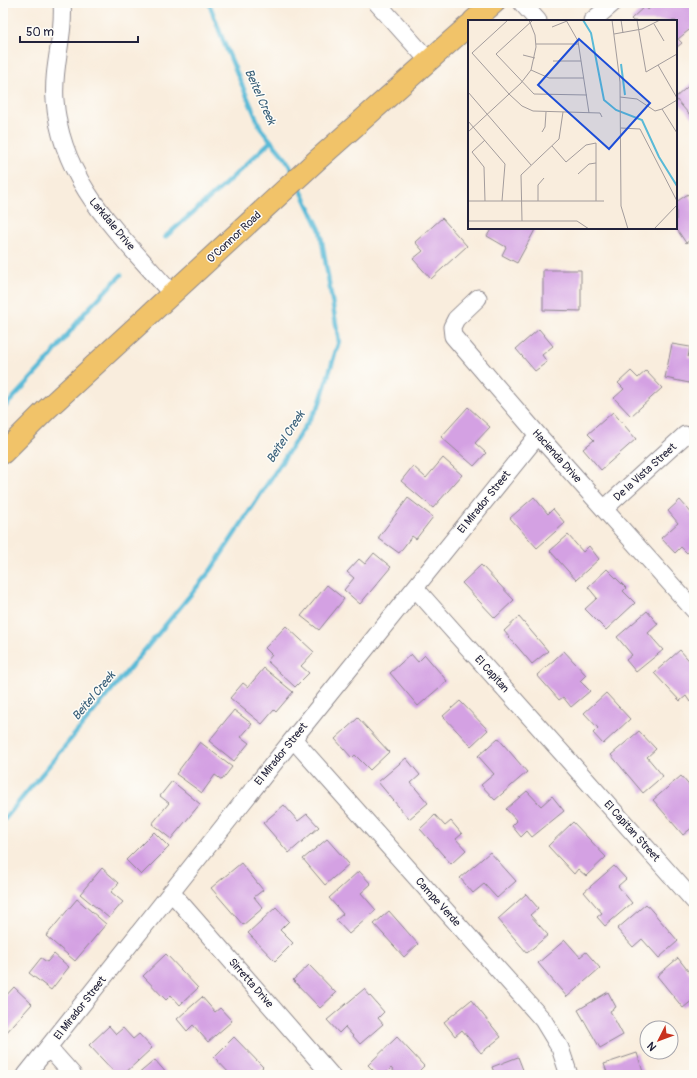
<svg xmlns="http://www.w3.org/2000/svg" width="697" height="1078" font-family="Pangolin,sans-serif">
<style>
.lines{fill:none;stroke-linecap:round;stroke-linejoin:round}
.stream{stroke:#59bad7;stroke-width:4.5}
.building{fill:#d4a1e3}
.minor-casing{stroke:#8e888c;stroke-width:19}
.major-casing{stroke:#8e888c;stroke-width:23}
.minor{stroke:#fff;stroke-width:17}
.major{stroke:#f1c369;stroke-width:21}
.labels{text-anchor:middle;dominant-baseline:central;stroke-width:3;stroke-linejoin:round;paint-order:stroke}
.street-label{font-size:11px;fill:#22223b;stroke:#fdfcf7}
.water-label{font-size:12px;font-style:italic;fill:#385f79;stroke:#fdfcf7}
.inset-river{fill:none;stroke:#59bad7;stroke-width:2}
.inset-road{fill:none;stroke:#a39c9c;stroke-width:1}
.view{fill:#1d4ed8;fill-opacity:0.15;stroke:#1d4ed8;stroke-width:2}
.inset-edge{fill:none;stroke:#22223b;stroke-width:2}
</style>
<rect width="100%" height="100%" fill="#fdfcf7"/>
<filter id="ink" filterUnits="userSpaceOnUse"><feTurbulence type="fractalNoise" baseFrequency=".025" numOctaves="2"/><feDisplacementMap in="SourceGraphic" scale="8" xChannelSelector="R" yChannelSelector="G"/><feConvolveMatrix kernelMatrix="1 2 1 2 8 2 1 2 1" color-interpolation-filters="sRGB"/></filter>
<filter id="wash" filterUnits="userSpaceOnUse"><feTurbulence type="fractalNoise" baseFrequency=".012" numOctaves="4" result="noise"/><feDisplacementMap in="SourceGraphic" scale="16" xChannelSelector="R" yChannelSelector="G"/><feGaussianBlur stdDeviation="0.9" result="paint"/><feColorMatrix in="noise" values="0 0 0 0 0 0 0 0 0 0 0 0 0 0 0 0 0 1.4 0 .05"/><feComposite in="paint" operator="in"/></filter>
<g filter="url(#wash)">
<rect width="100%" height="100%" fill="#f9eddd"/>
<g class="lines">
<path class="stream" d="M209,3L224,43L261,129L286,159L294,175
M165,237L222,187L271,141
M3,409L48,360L86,311L121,275
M3,821L211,570L319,405L339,341L320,230L299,186"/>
</g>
<g id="blocks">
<path class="building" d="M655,3H688L694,10V26L678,39L682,43L676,48V21H633L631,19L645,6L648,10Z
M694,81V120L676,99V97Z
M688,194L694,204V237L686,243L676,228V202Z
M442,218L467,246L431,279L413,259L423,251L415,242Z
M492,228H536L517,263L502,255L506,247L487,236Z
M543,270H581V311L543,310Z
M539,329L553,346L542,355L547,362L535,371L516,349Z
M672,344L690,347L688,357L694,358V384L665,378Z
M631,371L638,378L646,371L662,388L631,416L614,398L624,389L618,383Z
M468,407L490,427L475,443L486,453L474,466L441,437Z
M613,412L636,439L601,470L583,449L594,440L588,434Z
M443,458L462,475L433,508L401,481L413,466L426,478Z
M534,497L548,514L553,509L565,523L537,548L510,518Z
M408,498L433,517L416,539L412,536L399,553L378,538Z
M680,500L694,516V547L687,553L681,547L675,553L661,538L678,523L668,511Z
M568,535L583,552L589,546L599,559L576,580L550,551Z
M374,553L391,567L360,604L344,590L354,578L347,572L359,559L365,564Z
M481,565L514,600L495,618L462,583Z
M607,569L626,588L623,591L635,603L606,630L585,609L597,598L588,587Z
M327,585L344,599L319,630L301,616Z
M647,611L658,624L648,633L663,650L636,672L626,660L632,655L617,637Z
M519,617L548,651L532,664L504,631Z
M286,626L314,652L301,666L309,673L295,687L267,661L272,655L265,648Z
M680,650L694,666V699L690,702L686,696L680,701L654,673Z
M564,651L586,675L580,681L590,691L571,707L563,697L559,700L537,675Z
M411,654L418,662L425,655L447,681L418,706L390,673Z
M264,668L293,692L276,712L274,710L262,724L230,698L243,683L248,687Z
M606,693L630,719L603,744L593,733L598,728L584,713Z
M460,701L488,730L471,746L443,716Z
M234,710L252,724L241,737L249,743L234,761L209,741Z
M358,718L389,752L370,770L355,755L352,758L335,739Z
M639,731L656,749L647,757L663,776L643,793L611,755Z
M498,738L527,772L495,800L481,785L494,774L478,756Z
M200,742L232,767L222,780L215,775L202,793L176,774Z
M406,758L420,775L411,783L428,803L409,819L378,782Z
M681,776L694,791V826L683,835L653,800Z
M172,781L200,804L171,839L152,824L169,803L160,796Z
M527,791L541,806L552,796L564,811L532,837L527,831L521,837L512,826L517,821L506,809Z
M284,805L298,821L307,814L319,827L289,853L263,823Z
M435,815L445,826L451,821L462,834L456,839L466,850L451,864L420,829Z
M573,822L606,857L586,876L578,869L574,874L548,846Z
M154,832L169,847L141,875L126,860Z
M327,839L349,864L325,885L303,859Z
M490,852L516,881L497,898L484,884L473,893L460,878Z
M241,863L263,890L254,897L263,908L243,925L211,888Z
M614,866L626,879L618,886L632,903L605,926L597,917L602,913L584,892Z
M102,868L119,883L111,892L123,902L109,918L80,894Z
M359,871L371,884L361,893L376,910L349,934L336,920L343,914L329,898Z
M526,894L538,908L530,915L548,935L527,953L498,919Z
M77,899L106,924L75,961L46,936Z
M646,904L678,941L659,958L642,939L633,947L617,929Z
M276,907L289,921L280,930L293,943L275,961L248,933Z
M389,911L418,944L404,957L374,924Z
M565,940L580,957L586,952L600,968L567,997L538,963Z
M54,954L69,967L51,990L29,973L41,958L47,962Z
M166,954L198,988L180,1005L171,995L166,1000L143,976Z
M678,958L692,976L694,974V999L683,1008L657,976Z
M309,965L336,993L320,1008L293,980Z
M14,987L32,1004L5,1034L3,1032V999Z
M364,989L384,1012L378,1018L383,1024L360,1044L345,1027L339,1033L327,1020Z
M608,992L616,1007L610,1011L623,1035L600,1048L578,1010Z
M202,997L215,1012L220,1008L232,1021L208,1042L193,1025L187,1031L177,1019Z
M471,1000L501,1037L481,1053L462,1030L455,1036L444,1022Z
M109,1026L116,1034L123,1028L133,1039L139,1034L152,1048L123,1075H117L89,1045Z
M234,1037L263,1067L255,1075H231L214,1057Z
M397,1037L424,1066L415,1075H397L391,1068L384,1075H378L368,1065Z
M637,1053L644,1075H608L604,1064Z
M518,1057L525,1075H495L492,1067Z
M155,1060L168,1075H137Z"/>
</g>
</g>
<g filter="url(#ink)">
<use href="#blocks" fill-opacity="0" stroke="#8e888c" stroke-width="1"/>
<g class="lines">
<g class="minor-casing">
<path id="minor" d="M62,3C65,35 52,67 55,100C61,183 121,235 172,294
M377,3L429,61
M522,3L538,21
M592,21L613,3
M478,298L456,319L452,327L453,336L538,435L694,610
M604,509L685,435
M415,588L694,901
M293,739L543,1020L560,1048L569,1075
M171,892L331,1075
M49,1048L73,1075
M26,1075L293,739L538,435"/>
</g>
<g class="major-casing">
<path id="major" d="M473,21L494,3
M3,453L47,409L316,161L469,25"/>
</g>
<use href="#minor" class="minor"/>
<use href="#major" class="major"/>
</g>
</g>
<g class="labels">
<g class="street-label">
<text transform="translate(112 224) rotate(50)">Larkdale Drive</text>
<text transform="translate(234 237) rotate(-43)">O'Connor Road</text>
<text transform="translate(557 456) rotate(48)">Hacienda Drive</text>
<text transform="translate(645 472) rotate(-42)">De la Vista Street</text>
<text transform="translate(484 502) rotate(-51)">El Mirador Street</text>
<text transform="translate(492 674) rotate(48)">El Capitan</text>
<text transform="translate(281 754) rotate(-51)">El Mirador Street</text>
<text transform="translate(632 831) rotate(48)">El Capitan Street</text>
<text transform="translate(438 902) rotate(48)">Campe Verde</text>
<text transform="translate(251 983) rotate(49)">Sirretta Drive</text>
<text transform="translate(80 1008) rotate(-52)">El Mirador Street</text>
</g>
<g class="water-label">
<text transform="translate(260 97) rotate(66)">Beitel Creek</text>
<text transform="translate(286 437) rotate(-57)">Beitel Creek</text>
<text transform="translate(94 696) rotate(-50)">Beitel Creek</text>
</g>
</g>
<g transform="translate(468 20)">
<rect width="209" height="209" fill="#f9eddd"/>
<path class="inset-river" d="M115,0L123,13L136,80L148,90L174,100L191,137L209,166M153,44L157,75"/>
<path class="inset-road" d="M40,0L4,33L41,74L54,86L65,91L132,93L134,97M65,0L28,34L66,74L119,75M98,0L110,21L121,93M144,0L152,62L153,186L160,209M153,0L155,13M169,0L178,52L209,34M186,4L196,21M84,7L99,1M146,14L174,9L192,0M68,24H110M55,35L67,38M85,41H113M190,45L209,78M63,50L81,58H116M0,72L63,145M152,77L169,79L187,91L194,89L209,80M194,89L209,113M0,101L37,144L34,181M153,108L172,109L209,181M0,112L53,63L63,50L68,27L67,15L61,0M74,112L77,107L78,92M84,126L98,142L118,125L128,123V181M110,154L121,144L128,143M0,181H136M17,181L16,147L4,132L17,120M70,181V165L76,158M0,201H109L121,209M54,201L53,155L91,119L95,92M186,209L209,185"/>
<path class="view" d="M111,19L182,83L141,129L70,65Z"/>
<rect width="209" height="209" class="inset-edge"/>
</g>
<rect width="697" height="1078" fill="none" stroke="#fdfcf7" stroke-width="16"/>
<g transform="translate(659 1040) rotate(228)"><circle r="19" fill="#fdfcf7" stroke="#a5a5ac"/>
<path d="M0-3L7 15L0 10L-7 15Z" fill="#c8321e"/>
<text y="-6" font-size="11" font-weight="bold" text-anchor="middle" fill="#22223b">N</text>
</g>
<path d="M20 36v6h118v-6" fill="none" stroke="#22223b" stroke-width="2"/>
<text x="26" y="36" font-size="12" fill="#22223b" stroke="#fdfcf7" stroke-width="3" paint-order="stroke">50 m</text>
</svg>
